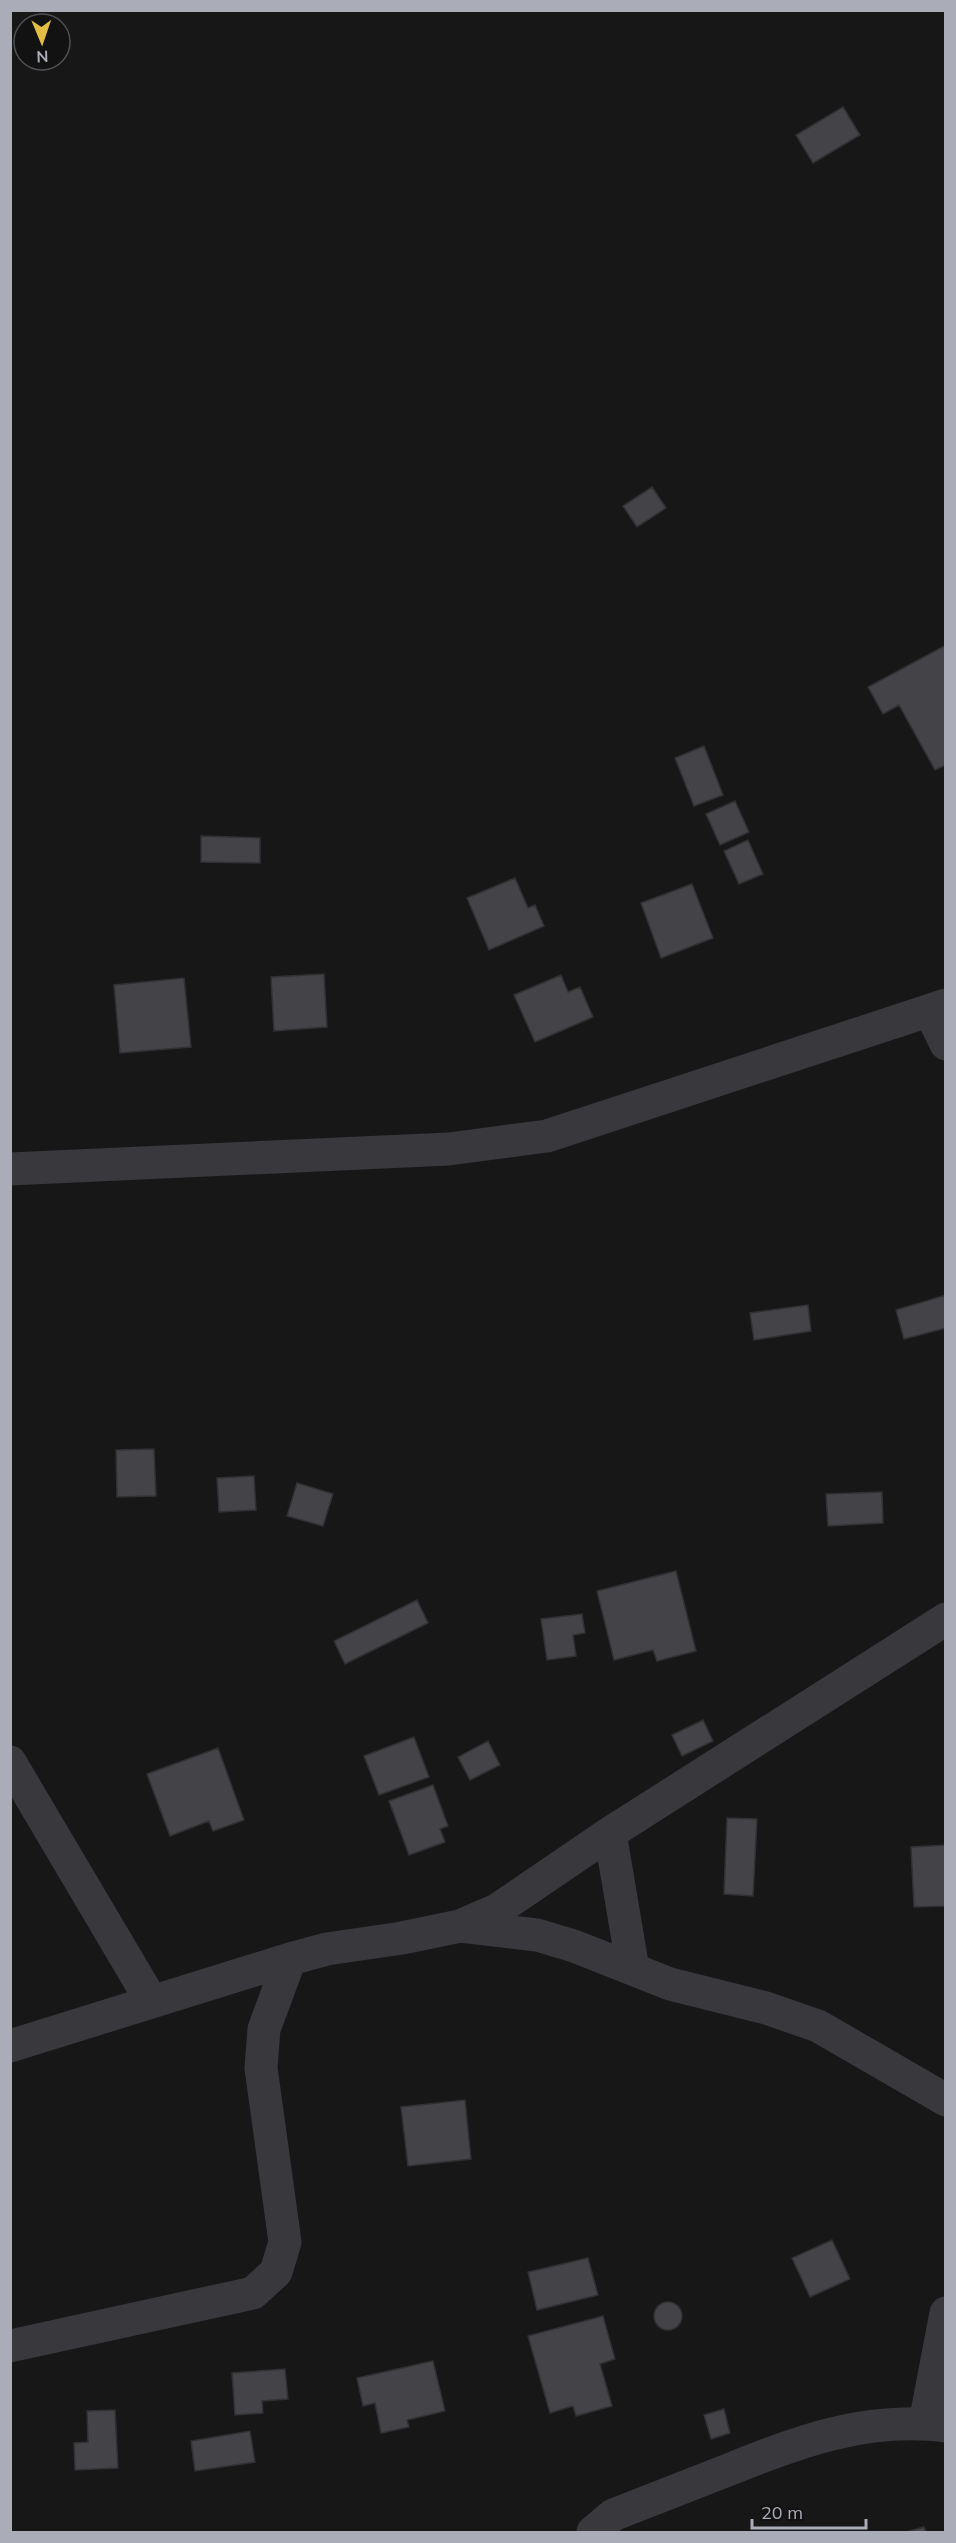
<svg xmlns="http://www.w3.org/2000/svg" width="956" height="2543" font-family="Mulish,sans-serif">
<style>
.building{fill:#444448;stroke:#313134;stroke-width:1.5}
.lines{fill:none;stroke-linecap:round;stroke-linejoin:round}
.street{stroke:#38383d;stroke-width:33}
</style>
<rect width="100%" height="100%" fill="#171718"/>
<path class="building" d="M843,107L860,135L813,163L796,135Z
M652,487L666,508L637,527L623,506Z
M946,645V765L935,770L899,705L883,714L868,687Z
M704,746L723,795L694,806L675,758Z
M735,801L749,832L720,845L706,814Z
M201,836L260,838V863L201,862Z
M748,840L763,874L739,884L724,851Z
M515,878L528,908L535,905L544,926L489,950L467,898Z
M692,884L713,938L661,958L641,903Z
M324,974L327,1027L274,1031L271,977Z
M561,975L568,992L580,987L593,1017L535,1042L514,995Z
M184,978L191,1047L120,1053L114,985Z
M946,1295V1328L904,1339L896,1310Z
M808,1305L811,1331L754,1340L750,1313Z
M154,1449L156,1496L117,1497L116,1450Z
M254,1476L256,1510L219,1512L217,1478Z
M297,1483L333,1494L323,1526L287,1516Z
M882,1492L883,1523L828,1526L826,1494Z
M676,1571L696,1651L657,1661L653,1650L614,1660L597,1591Z
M417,1600L428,1623L345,1664L334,1641Z
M582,1614L585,1633L573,1635L576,1656L547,1660L541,1619Z
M703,1720L713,1741L682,1756L672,1735Z
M414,1737L429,1777L379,1795L364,1756Z
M488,1741L500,1765L470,1780L458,1757Z
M218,1748L244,1820L213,1831L209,1821L170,1836L147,1774Z
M433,1785L448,1826L440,1829L445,1842L409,1855L389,1801Z
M727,1818L757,1819L753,1896L724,1894Z
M946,1845V1906L914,1907L911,1847Z
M465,2100L471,2159L408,2166L401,2107Z
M832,2240L850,2279L810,2297L792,2258Z
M588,2258L598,2295L537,2310L528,2272Z
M654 2316a14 14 0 1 1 28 0a14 14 0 1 1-28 0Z
M603,2316L615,2359L600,2364L612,2406L576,2416L573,2406L550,2413L528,2336Z
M433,2361L445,2411L407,2420L409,2427L381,2433L375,2403L363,2406L357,2378Z
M285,2369L288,2399L262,2401L263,2413L235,2415L232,2373Z
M724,2409L730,2433L711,2439L704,2415Z
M115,2410L118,2468L75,2470L74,2443L88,2442L87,2411Z
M250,2431L255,2462L195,2471L191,2441Z
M924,2527L926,2532H906Z"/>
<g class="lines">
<path class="street" d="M930,1011L946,1044
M10,1169L449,1149L547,1136L946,1005
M10,1762L152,2002
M610,1833L633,1969
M460,1926L537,1935L574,1946L670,1984L766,2008L818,2026L946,2100
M10,2046L290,1959L327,1949L402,1938L460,1926L497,1910L610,1833L946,1619
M10,2346L253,2293L276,2272L285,2242L261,2068L264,2029L290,1959
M925,2423L946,2313
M593,2532L613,2515C652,2500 690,2485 728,2470C799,2441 868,2416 946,2426"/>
</g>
<rect width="956" height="2543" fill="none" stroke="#aaacb7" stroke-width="24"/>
<g transform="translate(42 42) rotate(178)"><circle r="28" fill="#121213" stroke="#4f5055" stroke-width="1.5"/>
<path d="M0-4.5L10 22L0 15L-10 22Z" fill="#e2be45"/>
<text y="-9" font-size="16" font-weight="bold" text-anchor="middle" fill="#aaacb7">N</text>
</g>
<path d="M752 2519v9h114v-9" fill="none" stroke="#aaacb7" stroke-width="3"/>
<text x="761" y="2519" font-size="18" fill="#aaacb7" stroke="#121213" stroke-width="4.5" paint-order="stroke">20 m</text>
</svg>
